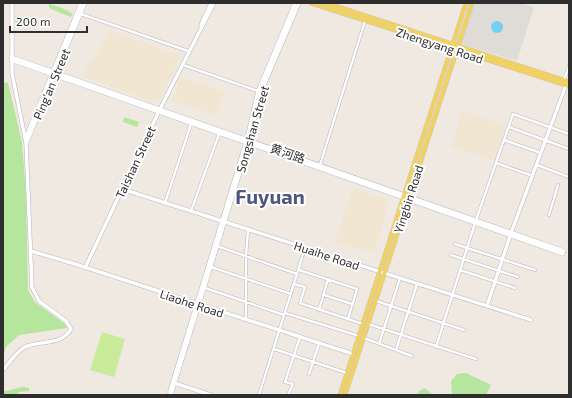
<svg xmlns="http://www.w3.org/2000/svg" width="572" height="398" font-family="'Exo 2','Noto Sans SC',sans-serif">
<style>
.education{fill:#f0e6d1}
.green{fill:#b6e59e}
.pitch{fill:#c9ec9a}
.plaza{fill:#dfdcd8}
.water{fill:#75cff0}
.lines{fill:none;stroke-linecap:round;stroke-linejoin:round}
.street-casing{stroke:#b4b7c1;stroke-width:3.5}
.secondary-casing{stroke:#b4b7c1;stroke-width:4.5}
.primary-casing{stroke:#c9c9c9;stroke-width:5}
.street{stroke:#fff;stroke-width:2.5}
.secondary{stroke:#fff;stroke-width:3.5}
.primary{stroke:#f2d163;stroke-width:4}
.labels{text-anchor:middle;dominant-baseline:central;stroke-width:4;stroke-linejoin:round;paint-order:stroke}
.street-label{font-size:12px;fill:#2e2e2e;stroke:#fff}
.town-label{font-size:20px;font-weight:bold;fill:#4d5680;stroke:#fff}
</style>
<rect width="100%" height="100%" fill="#efe9e1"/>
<path class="education" d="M109,30L181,56L158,103L82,77L91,61L97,55Z
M181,77L225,92L215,115L172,100Z
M462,111L506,125L495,161L451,147Z
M353,188L386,199L384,206L388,207L374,251L372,250L371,253L335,242Z"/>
<path class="green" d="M49,4L62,8L73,14L71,17L49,8Z
M15,16H19V20L33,24L32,27L15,22Z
M3,82L8,83L22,142L26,193L28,290L35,302L65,324L67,328L19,335L6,347L3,357Z
M124,117L139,122L137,127L123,122Z
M466,373L491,385L486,395H452L451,381L457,374Z
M23,387L29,388V391L19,392L18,393L19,395H3V391C10,391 16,388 23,387Z
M425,388L433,395H417L419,391Z"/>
<path class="pitch" d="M102,332L125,339L114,377L90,370Z"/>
<path class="plaza" d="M474,3H521L534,7L517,61L461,44Z"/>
<path class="water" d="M491 27a6 6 0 1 1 12 0a6 6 0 1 1-12 0Z"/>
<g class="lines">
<g class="street-casing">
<path id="street" d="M81,14L188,51
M183,65L258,91
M564,80L569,66
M509,127L569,149
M504,140L541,153
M496,163L533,176
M320,165L365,21
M537,165L569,177
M165,203L191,124
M191,211L219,134
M549,215L558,185
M476,220L513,114L569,134
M455,244L535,270
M217,246L297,274
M451,255L518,277
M211,267L291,294
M299,270L357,289L348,319
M460,270L515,288
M294,284L305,287L300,303L363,324
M205,288L284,315
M324,295L352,304
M376,301L464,330
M319,310L328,279
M285,313L359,336
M246,320V256L248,230
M368,324L476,359
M364,338L412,356
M379,344L400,278
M436,347L475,223
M274,349L347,373
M396,350L417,284
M309,374L319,343
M259,395L305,248
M288,395L293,384L285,382L300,337"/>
</g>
<g class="secondary-casing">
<path id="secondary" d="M201,25L211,3
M11,57L564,251
M11,60L563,254
M26,137L81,3
M27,142L85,3
M122,189L531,320
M31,251L75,264L353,354
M85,268L160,109L214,3
M487,306L511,233L566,85
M3,370C9,363 16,352 25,347C40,340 62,346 71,329L66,321L39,301L32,287L26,143L12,73V3
M174,383L211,395
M170,395V391L247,139L258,91L295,3
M171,395L250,140L261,92L299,3"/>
</g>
<g class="primary-casing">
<path id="primary" d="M311,3L569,86
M326,3L569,82
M340,395L466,3
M345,395L472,3"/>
</g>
<use href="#street" class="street"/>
<use href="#secondary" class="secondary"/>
<use href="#primary" class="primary"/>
</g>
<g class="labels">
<g class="street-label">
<text transform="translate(440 45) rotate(18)">Zhengyang Road</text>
<text transform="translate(51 84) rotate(-67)">Ping'an Street</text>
<text transform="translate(252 129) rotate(-74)">Songshan Street</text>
<text transform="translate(288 153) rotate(19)">黄河路</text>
<text transform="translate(135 162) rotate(-65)">Taishan Street</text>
<text transform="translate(408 199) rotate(-72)">Yingbin Road</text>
<text transform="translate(327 255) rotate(18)">Huaihe Road</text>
<text transform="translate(192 303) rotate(18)">Liaohe Road</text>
</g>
<g class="town-label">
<text x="270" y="196">Fuyuan</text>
</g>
</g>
<rect width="572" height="398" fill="none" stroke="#2e2e2e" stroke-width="8"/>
<path d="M10 26v6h77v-6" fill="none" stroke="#2e2e2e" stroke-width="2"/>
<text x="16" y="26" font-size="12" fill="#2e2e2e" stroke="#ffffff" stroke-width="3" paint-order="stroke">200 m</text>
</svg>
